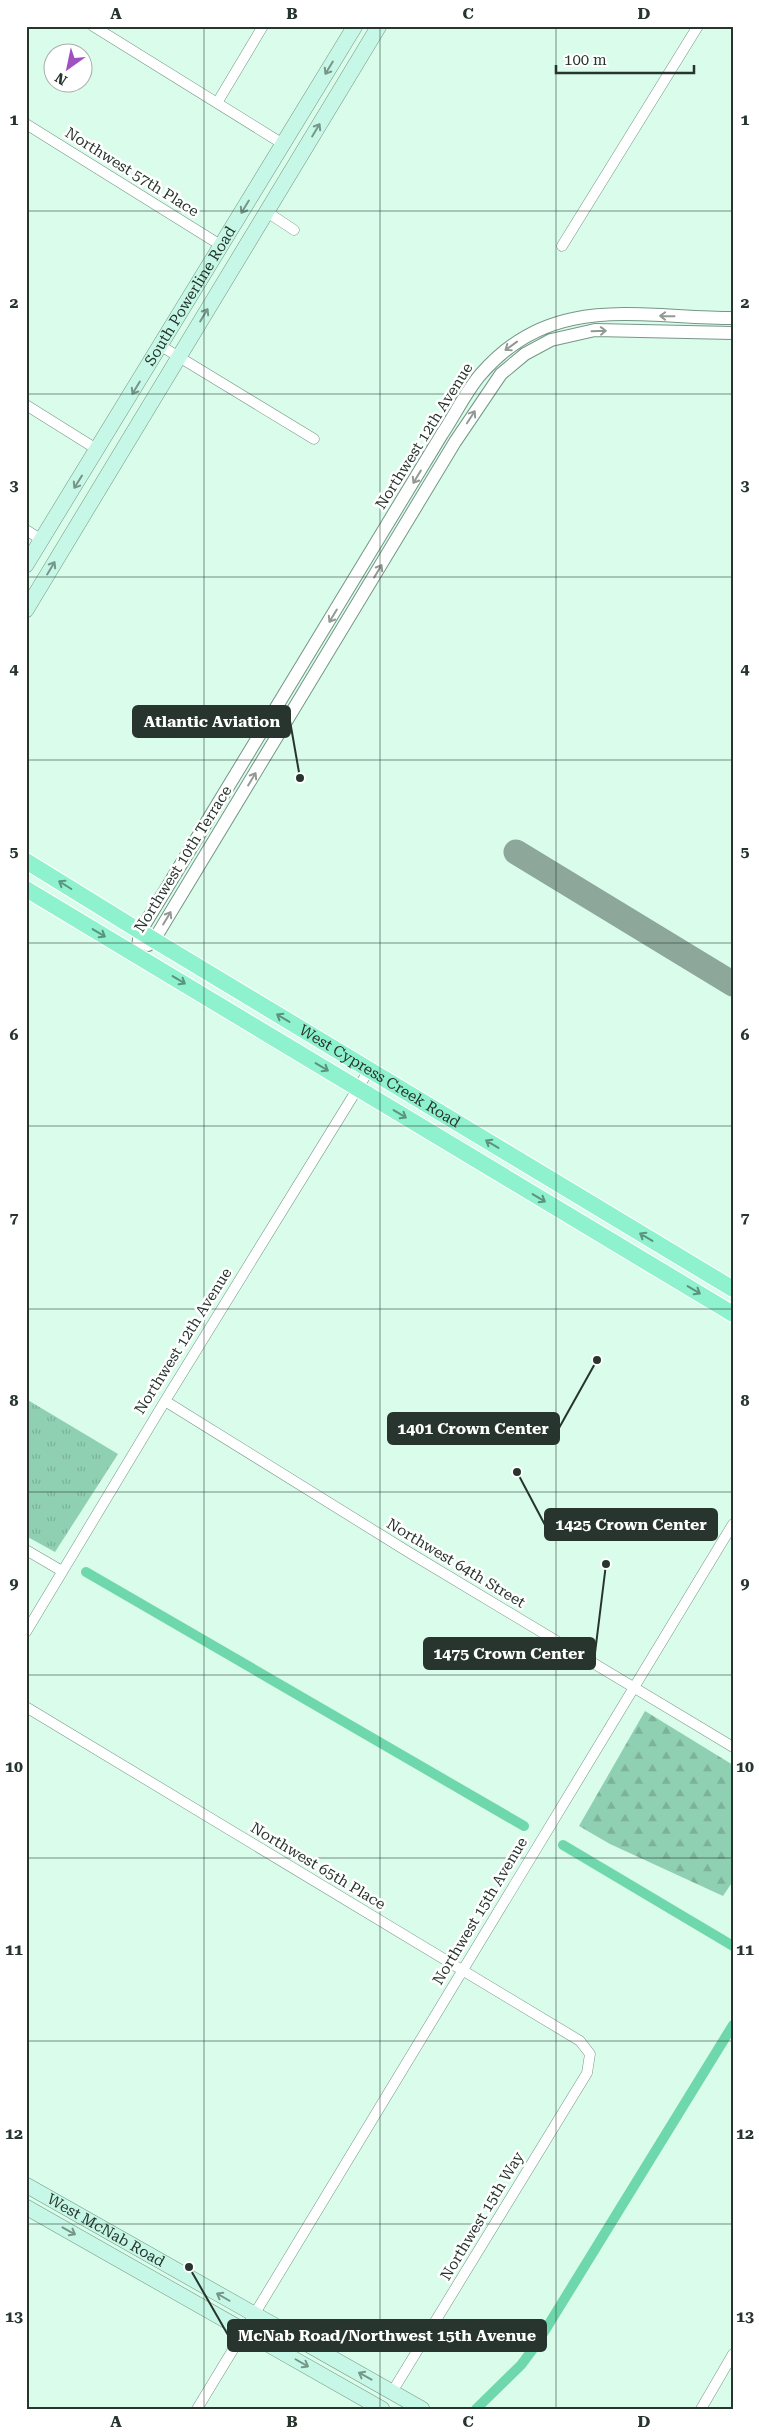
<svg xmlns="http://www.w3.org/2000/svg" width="759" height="2435" font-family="'Roboto Serif',serif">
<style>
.grass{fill:url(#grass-tufts)}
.forest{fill:url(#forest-firs)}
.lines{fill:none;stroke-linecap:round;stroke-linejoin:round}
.canal{stroke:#6fd7ac;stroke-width:10}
.taxiway{stroke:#8da79a;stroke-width:25}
.minor-casing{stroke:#769787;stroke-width:11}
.tertiary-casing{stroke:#769787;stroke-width:14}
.secondary-casing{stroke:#769787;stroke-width:16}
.primary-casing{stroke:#fff;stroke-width:18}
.minor{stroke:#fff;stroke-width:10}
.tertiary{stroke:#fff;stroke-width:12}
.secondary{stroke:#c7f8e7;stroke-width:15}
.primary{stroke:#8ff2ce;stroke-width:16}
.oneway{stroke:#77968a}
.oneway2{stroke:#939a96}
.oneway3{stroke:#5b947e}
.grid{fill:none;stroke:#27352e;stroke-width:1;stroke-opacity:0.55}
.labels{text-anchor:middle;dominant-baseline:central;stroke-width:5;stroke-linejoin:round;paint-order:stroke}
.street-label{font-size:15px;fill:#27352e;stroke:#fff}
.leader{fill:none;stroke:#27352e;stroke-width:2}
.callout-dot{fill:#27352e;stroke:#fff;stroke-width:2}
.callout{fill:#27352e;stroke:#27352e;stroke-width:2}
.callout-label{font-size:16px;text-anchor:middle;font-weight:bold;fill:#fff}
.neatline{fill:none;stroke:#27352e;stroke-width:2}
.grid-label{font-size:16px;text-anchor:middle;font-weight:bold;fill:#27352e}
</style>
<defs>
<pattern id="grass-tufts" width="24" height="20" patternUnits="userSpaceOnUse" patternTransform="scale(1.25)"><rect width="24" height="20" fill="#8fcfb2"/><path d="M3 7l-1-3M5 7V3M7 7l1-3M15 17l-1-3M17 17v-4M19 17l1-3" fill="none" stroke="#7bb299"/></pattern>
<pattern id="forest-firs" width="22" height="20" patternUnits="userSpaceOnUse" patternTransform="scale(1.25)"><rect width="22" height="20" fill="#8fcfb2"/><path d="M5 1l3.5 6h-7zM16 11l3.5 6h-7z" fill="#7bb299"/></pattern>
</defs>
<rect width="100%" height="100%" fill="#d9fceb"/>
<path class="grass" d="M26,1399L118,1454L55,1552L26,1536Z"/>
<path class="forest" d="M645,1711L733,1765V1881L723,1896L610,1844L579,1826Z"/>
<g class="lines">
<path class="canal" d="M86,1572L524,1826
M563,1845L733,1946
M476,2409L521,2365L536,2345L733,2025"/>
<path class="taxiway" d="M516,852L733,984"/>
<g class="minor-casing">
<path id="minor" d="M93,26L283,144
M217,103L263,26
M26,124L222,246
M267,212L294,230
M562,246L698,26
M161,346L314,439
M26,405L98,450
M26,530L42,540
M165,1401L410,1553L733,1747
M26,1550L62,1571
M26,1632L165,1401L369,1070
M26,1707L580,2041L590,2054L587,2073L392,2392
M197,2409L733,1524
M701,2409L733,2354"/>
</g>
<g class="tertiary-casing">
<path id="tertiary" d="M148,945L154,940L455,442L501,374L525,354L551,340L595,330L733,333
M137,955L140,932L442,434C455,415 466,391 481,374C552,292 638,318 733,318"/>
</g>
<g class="secondary-casing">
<g id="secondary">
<path id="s1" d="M26,565L355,26"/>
<path d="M26,610L379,26"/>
<path id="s2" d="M26,2185L422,2409"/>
<path d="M26,2207L382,2409"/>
</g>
</g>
<g class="primary-casing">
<g id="primary">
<path id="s3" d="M26,861L154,940L733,1289"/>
<path d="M26,889L733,1314"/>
</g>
</g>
<use href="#minor" class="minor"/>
<use href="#tertiary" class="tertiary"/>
<use href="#secondary" class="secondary"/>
<use href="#primary" class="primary"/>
</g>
<defs><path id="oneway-shaft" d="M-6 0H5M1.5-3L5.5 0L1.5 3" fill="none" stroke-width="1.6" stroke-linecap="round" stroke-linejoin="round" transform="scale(1.25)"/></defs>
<g class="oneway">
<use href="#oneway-shaft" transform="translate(329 68) rotate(121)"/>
<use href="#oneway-shaft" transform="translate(316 130) rotate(-59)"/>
<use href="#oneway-shaft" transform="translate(245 207) rotate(121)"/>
<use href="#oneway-shaft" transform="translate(204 315) rotate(-59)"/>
<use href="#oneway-shaft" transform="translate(136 388) rotate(121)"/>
<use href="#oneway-shaft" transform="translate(78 482) rotate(122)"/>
<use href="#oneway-shaft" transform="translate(51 568) rotate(-59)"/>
<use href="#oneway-shaft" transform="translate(69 2231) rotate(29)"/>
<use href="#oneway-shaft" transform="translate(223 2297) rotate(-150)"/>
<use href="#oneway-shaft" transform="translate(302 2363) rotate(30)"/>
<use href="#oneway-shaft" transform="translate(365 2376) rotate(-151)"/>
</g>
<g class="oneway2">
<use href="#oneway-shaft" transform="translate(667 316) rotate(-179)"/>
<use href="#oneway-shaft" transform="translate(599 331) rotate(-2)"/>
<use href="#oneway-shaft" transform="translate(511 346) rotate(144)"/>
<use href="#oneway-shaft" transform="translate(471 417) rotate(-57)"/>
<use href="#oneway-shaft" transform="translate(417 477) rotate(121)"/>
<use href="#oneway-shaft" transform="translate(378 571) rotate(-59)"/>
<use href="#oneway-shaft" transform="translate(333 616) rotate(121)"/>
<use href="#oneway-shaft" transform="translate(252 779) rotate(-59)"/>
<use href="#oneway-shaft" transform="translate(167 918) rotate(-59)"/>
</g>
<g class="oneway3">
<use href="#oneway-shaft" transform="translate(65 885) rotate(-148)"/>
<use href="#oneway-shaft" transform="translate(99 933) rotate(31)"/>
<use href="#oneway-shaft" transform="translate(179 980) rotate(31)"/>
<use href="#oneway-shaft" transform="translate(283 1018) rotate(-149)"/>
<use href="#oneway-shaft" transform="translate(322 1067) rotate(31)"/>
<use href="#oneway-shaft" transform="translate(400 1114) rotate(31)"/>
<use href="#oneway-shaft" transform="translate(492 1144) rotate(-149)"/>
<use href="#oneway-shaft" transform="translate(539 1198) rotate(31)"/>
<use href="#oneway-shaft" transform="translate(646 1237) rotate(-149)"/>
<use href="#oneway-shaft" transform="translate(694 1290) rotate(31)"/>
</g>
<path class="grid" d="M204,26V2409M380,26V2409M556,26V2409M26,211H733M26,394H733M26,577H733M26,760H733M26,943H733M26,1126H733M26,1309H733M26,1492H733M26,1675H733M26,1858H733M26,2041H733M26,2224H733"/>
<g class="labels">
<g class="street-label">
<text transform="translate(132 172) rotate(32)">Northwest 57th Place</text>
<text stroke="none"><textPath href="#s1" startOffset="315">South Powerline Road</textPath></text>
<text transform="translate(424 436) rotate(-58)">Northwest 12th Avenue</text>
<text transform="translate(183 859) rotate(-58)">Northwest 10th Terrace</text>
<text stroke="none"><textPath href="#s3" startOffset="414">West Cypress Creek Road</textPath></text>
<text transform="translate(183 1341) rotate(-58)">Northwest 12th Avenue</text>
<text transform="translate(456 1563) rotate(31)">Northwest 64th Street</text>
<text transform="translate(318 1866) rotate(31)">Northwest 65th Place</text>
<text transform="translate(480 1911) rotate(-59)">Northwest 15th Avenue</text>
<text transform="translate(482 2216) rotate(-59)">Northwest 15th Way</text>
<text stroke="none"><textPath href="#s2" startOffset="92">West McNab Road</textPath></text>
</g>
</g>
<path class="leader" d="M300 778L290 721M597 1360L559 1428M517 1472L545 1525M606 1564L595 1653M189 2267L228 2335"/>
<g class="callout-dot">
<circle cx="300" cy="778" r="5"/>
<circle cx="597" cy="1360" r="5"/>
<circle cx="517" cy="1472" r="5"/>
<circle cx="606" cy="1564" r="5"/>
<circle cx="189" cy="2267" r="5"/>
</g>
<g class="callout">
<rect x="133" y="706" width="157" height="31" rx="5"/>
<rect x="388" y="1413" width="171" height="31" rx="5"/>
<rect x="545" y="1509" width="172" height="31" rx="5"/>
<rect x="424" y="1638" width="171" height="31" rx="5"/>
<rect x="228" y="2320" width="318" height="31" rx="5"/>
</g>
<g class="callout-label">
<text x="212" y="727">Atlantic Aviation</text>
<text x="473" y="1434">1401 Crown Center</text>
<text x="631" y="1530">1425 Crown Center</text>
<text x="509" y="1659">1475 Crown Center</text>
<text x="387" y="2341">McNab Road/Northwest 15th Avenue</text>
</g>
<rect width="759" height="2435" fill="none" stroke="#ffffff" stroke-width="55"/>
<g transform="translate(68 68) rotate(213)"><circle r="24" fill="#ffffff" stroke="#a9aeab"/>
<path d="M0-4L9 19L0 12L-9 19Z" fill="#a051c1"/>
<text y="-8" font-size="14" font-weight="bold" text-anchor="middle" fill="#27352e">N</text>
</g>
<path d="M556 65v8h138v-8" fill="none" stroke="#27352e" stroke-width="2.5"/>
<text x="564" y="65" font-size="15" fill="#27352e" stroke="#ffffff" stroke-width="4" paint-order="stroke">100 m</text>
<rect x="28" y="28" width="704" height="2380" class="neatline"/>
<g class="grid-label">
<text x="116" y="19">A</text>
<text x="292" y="19">B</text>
<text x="468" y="19">C</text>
<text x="644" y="19">D</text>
<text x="14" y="125">1</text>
<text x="745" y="125">1</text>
<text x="14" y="308">2</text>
<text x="745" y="308">2</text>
<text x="14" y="491">3</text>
<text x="745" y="491">3</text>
<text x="14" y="674">4</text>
<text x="745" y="674">4</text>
<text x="14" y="857">5</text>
<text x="745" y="857">5</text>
<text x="14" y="1040">6</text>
<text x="745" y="1040">6</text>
<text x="14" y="1223">7</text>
<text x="745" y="1223">7</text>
<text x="14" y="1406">8</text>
<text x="745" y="1406">8</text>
<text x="14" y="1589">9</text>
<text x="745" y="1589">9</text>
<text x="14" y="1772">10</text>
<text x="745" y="1772">10</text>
<text x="14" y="1955">11</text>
<text x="745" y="1955">11</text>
<text x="14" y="2139">12</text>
<text x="745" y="2139">12</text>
<text x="14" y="2322">13</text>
<text x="745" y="2322">13</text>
<text x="116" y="2427">A</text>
<text x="292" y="2427">B</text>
<text x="468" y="2427">C</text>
<text x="644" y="2427">D</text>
</g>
</svg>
